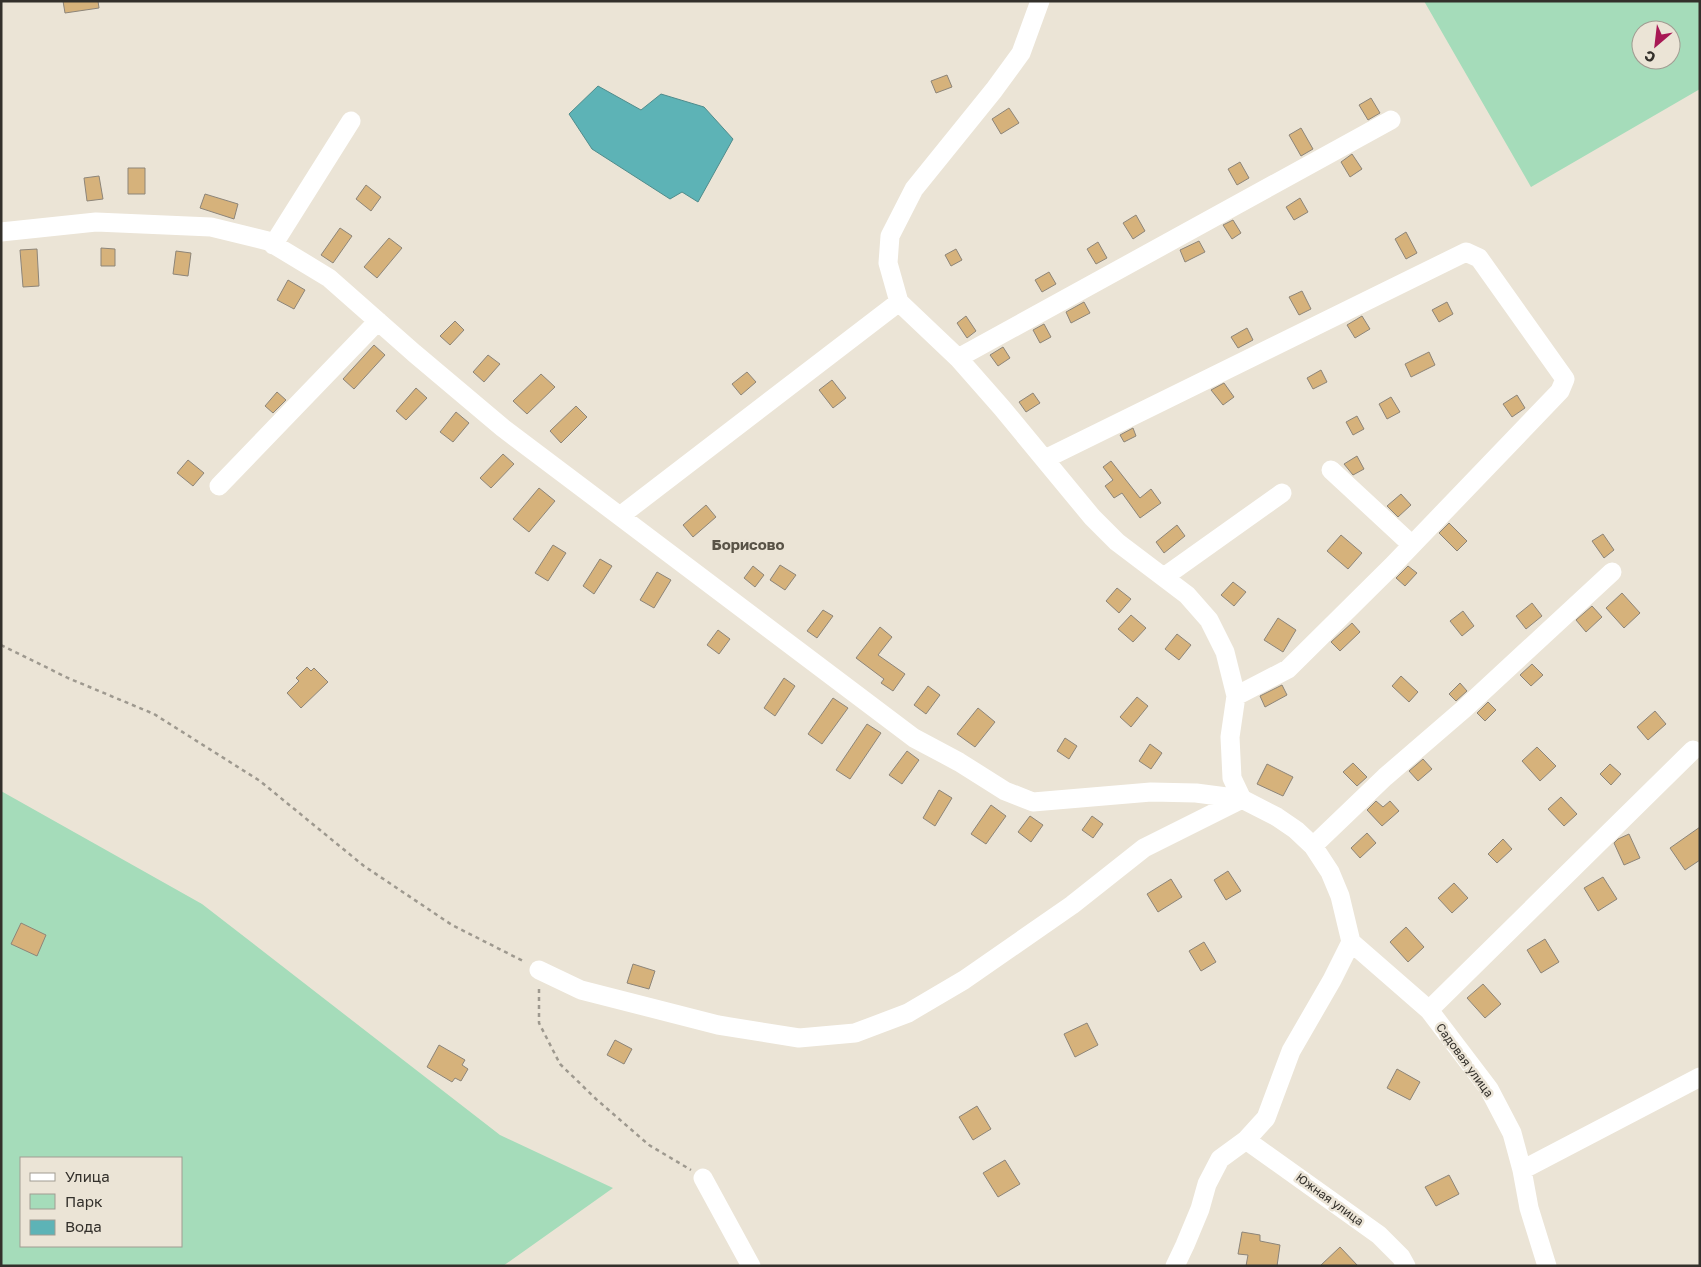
<svg xmlns="http://www.w3.org/2000/svg" width="1701" height="1267" font-family="'Golos Text',sans-serif">
<style>
.green{fill:#a5dcba;fill-rule:evenodd}
.water{fill:#5db3b6;stroke:#508c8c}
.building{fill:#d6b27b;stroke:#8d8579}
.lines{fill:none;stroke-linecap:round;stroke-linejoin:round}
.path{stroke:#9e998f;stroke-width:2.5;stroke-dasharray:4 4;stroke-linecap:butt}
.minor{stroke:#fff;stroke-width:19}
.labels{text-anchor:middle;dominant-baseline:central;stroke-width:5;stroke-linejoin:round;paint-order:stroke}
.street-label{font-size:12px;fill:#33302b;stroke:#ebe4d6}
.quarter-label{font-size:15px;font-weight:bold;fill:#595347;stroke:#ebe4d6}
</style>
<rect width="100%" height="100%" fill="#ebe4d6"/>
<path class="green" d="M1424,1H1700V89L1531,187ZM1641,30H1671V60H1641Z
M1,791L202,904L500,1135L613,1188L503,1266H1ZM21,1158H181V1246H21Z"/>
<path class="water" d="M598,86L641,110L661,94L704,107L733,139L698,202L682,192L670,199L592,149L569,114Z"/>
<path class="building" d="M63,1H98L99,8L65,13Z
M947,75L952,87L936,93L931,81Z
M1371,98L1380,113L1368,120L1359,105Z
M1009,108L1019,123L1001,134L992,119Z
M1301,128L1313,149L1301,156L1289,135Z
M1352,154L1362,169L1350,177L1341,162Z
M1240,162L1249,178L1237,185L1228,169Z
M128,168H145V194H128Z
M99,176L103,199L87,201L84,178Z
M366,185L381,197L371,211L356,199Z
M205,194L238,204L234,219L200,208Z
M1300,198L1308,212L1294,220L1286,207Z
M1136,215L1145,231L1133,239L1123,223Z
M1233,220L1241,233L1232,239L1223,225Z
M340,228L352,236L333,263L321,255Z
M1406,232L1417,253L1406,259L1395,239Z
M389,238L402,248L377,278L364,267Z
M1199,241L1205,252L1185,262L1180,250Z
M1098,242L1107,258L1096,264L1087,249Z
M101,248L115,249V266H101Z
M37,249L39,286L23,287L20,250Z
M956,249L962,260L951,266L945,255Z
M176,251L191,253L188,276L173,274Z
M1049,272L1056,284L1042,292L1035,280Z
M288,280L305,290L294,309L277,300Z
M1302,291L1311,309L1299,315L1289,297Z
M1084,302L1090,313L1071,323L1066,312Z
M1447,302L1453,314L1439,322L1432,310Z
M966,316L976,331L967,338L957,323Z
M1362,316L1370,329L1355,338L1347,325Z
M455,321L464,330L450,345L440,336Z
M1044,324L1051,337L1040,343L1033,330Z
M1247,328L1253,340L1238,348L1231,337Z
M374,345L385,355L354,389L343,379Z
M1003,347L1010,358L998,366L990,355Z
M1429,352L1435,365L1411,377L1405,364Z
M488,355L500,364L484,382L473,372Z
M1321,370L1327,382L1313,389L1307,378Z
M747,372L756,382L741,395L732,384Z
M541,374L555,387L527,414L513,401Z
M832,380L846,398L833,408L819,390Z
M1224,383L1234,397L1223,405L1211,390Z
M416,388L427,398L406,420L396,411Z
M277,392L286,400L273,413L265,406Z
M1033,393L1040,403L1026,412L1019,402Z
M1517,395L1525,408L1512,417L1503,404Z
M1391,397L1400,412L1387,419L1379,404Z
M576,406L587,417L561,443L550,431Z
M456,412L469,423L453,442L440,432Z
M1357,416L1364,429L1353,435L1346,422Z
M1133,428L1136,436L1124,442L1120,435Z
M503,454L514,464L491,488L480,478Z
M1357,456L1364,469L1353,475L1344,464Z
M188,460L204,473L193,486L177,473Z
M1111,461L1140,498L1151,489L1161,503L1140,518L1122,493L1114,498L1105,486L1113,480L1103,467Z
M539,488L555,501L529,532L513,519Z
M1401,494L1411,505L1398,517L1387,506Z
M706,505L716,517L693,537L683,525Z
M1449,523L1467,541L1457,551L1439,533Z
M1177,525L1185,536L1164,553L1156,542Z
M1603,534L1614,550L1604,558L1592,541Z
M1341,535L1362,553L1348,569L1327,551Z
M553,545L566,553L548,581L535,573Z
M600,559L612,566L594,594L583,586Z
M780,565L796,575L785,590L770,580Z
M753,566L764,575L755,587L744,578Z
M1408,566L1417,573L1405,586L1396,578Z
M657,572L671,580L654,608L640,600Z
M1233,582L1246,592L1234,606L1221,595Z
M1117,588L1131,599L1119,613L1106,601Z
M1622,593L1640,613L1624,628L1606,608Z
M1532,603L1542,616L1526,629L1516,616Z
M1592,606L1602,617L1586,632L1576,620Z
M823,610L833,616L817,638L807,631Z
M1463,611L1474,626L1462,636L1450,621Z
M1131,615L1146,628L1133,642L1118,629Z
M1278,618L1296,630L1283,652L1264,640Z
M1352,623L1360,632L1340,651L1331,642Z
M880,627L892,637L878,655L905,674L893,691L881,683L884,679L856,658Z
M718,630L730,639L719,654L707,645Z
M1177,634L1191,645L1179,660L1165,649Z
M1532,664L1543,675L1531,686L1520,675Z
M307,667L311,671L314,668L328,682L301,708L287,693L299,681L296,678Z
M1401,676L1418,692L1409,702L1392,686Z
M784,678L795,686L775,716L764,708Z
M1460,683L1467,691L1456,701L1449,694Z
M1282,685L1287,695L1265,707L1260,696Z
M928,686L940,695L926,714L914,705Z
M1137,697L1148,706L1131,727L1120,717Z
M833,698L848,708L822,744L808,734Z
M1488,702L1496,710L1485,721L1477,713Z
M978,708L995,722L975,747L957,734Z
M1655,711L1666,724L1648,740L1637,727Z
M867,724L881,733L850,779L836,770Z
M1065,738L1077,746L1069,759L1057,751Z
M1150,744L1162,753L1151,769L1139,761Z
M1537,747L1556,766L1540,781L1522,761Z
M907,751L919,760L902,784L889,775Z
M1423,759L1432,769L1418,781L1409,771Z
M1353,763L1367,777L1357,786L1343,772Z
M1267,764L1293,777L1283,796L1257,784Z
M1610,764L1621,774L1611,785L1600,774Z
M939,790L952,798L935,826L923,818Z
M1561,797L1577,814L1564,826L1548,809Z
M1376,801L1383,807L1390,801L1399,811L1382,826L1367,810Z
M991,805L1006,816L986,844L971,834Z
M1030,816L1043,825L1031,842L1018,832Z
M1092,816L1103,824L1093,838L1082,830Z
M1700,827V860L1685,870L1670,848Z
M1367,833L1376,843L1360,858L1351,848Z
M1629,834L1640,858L1624,865L1614,843L1618,839Z
M1503,839L1512,849L1497,863L1488,854Z
M1228,871L1241,891L1226,900L1214,880Z
M1603,877L1617,899L1598,911L1584,888Z
M1171,879L1182,897L1158,912L1147,894Z
M1454,883L1468,898L1452,913L1438,898Z
M21,923L46,935L37,956L11,944Z
M1406,927L1424,947L1408,962L1390,942Z
M1545,939L1559,962L1541,973L1527,950Z
M1204,942L1216,962L1201,971L1189,951Z
M633,964L655,971L649,989L627,983Z
M1483,984L1501,1004L1485,1018L1467,998Z
M1087,1023L1098,1045L1075,1057L1064,1034Z
M615,1040L632,1049L624,1064L607,1055Z
M439,1045L465,1060L462,1065L468,1069L461,1081L455,1078L452,1082L427,1067Z
M1397,1069L1420,1082L1410,1100L1387,1088Z
M977,1106L991,1129L973,1140L959,1117Z
M1005,1160L1020,1184L998,1197L983,1173Z
M1449,1175L1459,1194L1436,1206L1425,1187Z
M1242,1232L1260,1235V1241L1280,1245L1277,1266H1246L1248,1255L1238,1254Z
M1340,1247L1358,1266H1320Z"/>
<g class="lines">
<path class="path" d="M1,645L68,678L154,714L260,781L364,866L452,925L525,962
M539,989V1023L560,1064L596,1099L649,1145L691,1170"/>
<path class="minor" d="M1,232L96,222L211,227L268,241L329,278L414,353L503,428L914,738L959,762L1005,791L1033,802L1151,792L1196,793L1242,799L1277,817L1296,830L1313,846L1330,872L1340,896L1351,942L1332,980L1291,1051L1266,1118L1246,1140L1220,1159L1207,1184L1200,1209L1185,1245L1175,1266
M273,245L351,121
M958,358L1391,120
M1045,459L1466,252L1479,258L1565,379L1560,391L1392,566L1288,669L1236,696
M1331,470L1412,545
M219,486L378,321
M620,516L899,302
M1164,577L1282,493
M1313,846L1385,777L1465,708L1612,572
M1351,942L1429,1010L1489,1089L1512,1133L1522,1170L1529,1208L1547,1266
M539,970L581,990L718,1025L799,1038L855,1033L908,1013L964,980L1072,905L1144,848L1242,799L1232,778L1230,737L1236,696L1225,652L1209,620L1187,595L1117,542L1092,517L1002,408L958,358L899,302L888,263L890,236L914,189L994,90L1021,53L1040,1
M1429,1010L1693,750
M1246,1140L1379,1235L1401,1257L1406,1266
M1522,1170L1700,1077
M703,1178L751,1266"/>
</g>
<g class="labels">
<g class="street-label">
<text transform="translate(1465 1060) rotate(54)">Садовая улица</text>
<text transform="translate(1330 1199) rotate(36)">Южная улица</text>
</g>
<g class="quarter-label">
<text x="748" y="544">Борисово</text>
</g>
</g>
<rect width="1701" height="1267" fill="none" stroke="#33302b" stroke-width="5"/>
<rect x="20" y="1157" width="162" height="90" fill="#ebe4d6" stroke="#a19c92"/>
<rect x="30" y="1173" width="25" height="8" fill="#ffffff" stroke="#a19c92"/>
<text x="65" y="1182" font-size="15" fill="#33302b">Улица</text>
<rect x="30" y="1194" width="25" height="15" fill="#a5dcba" stroke="#a19c92"/>
<text x="65" y="1207" font-size="15" fill="#33302b">Парк</text>
<rect x="30" y="1220" width="25" height="15" fill="#5db3b6" stroke="#a19c92"/>
<text x="65" y="1232" font-size="15" fill="#33302b">Вода</text>
<g transform="translate(1656 45) rotate(208)"><circle r="24" fill="#ebe4d6" stroke="#a19c92"/>
<path d="M0-4L9 19L0 12L-9 19Z" fill="#a81854"/>
<text y="-8" font-size="14" font-weight="bold" text-anchor="middle" fill="#33302b">С</text>
</g>
</svg>
